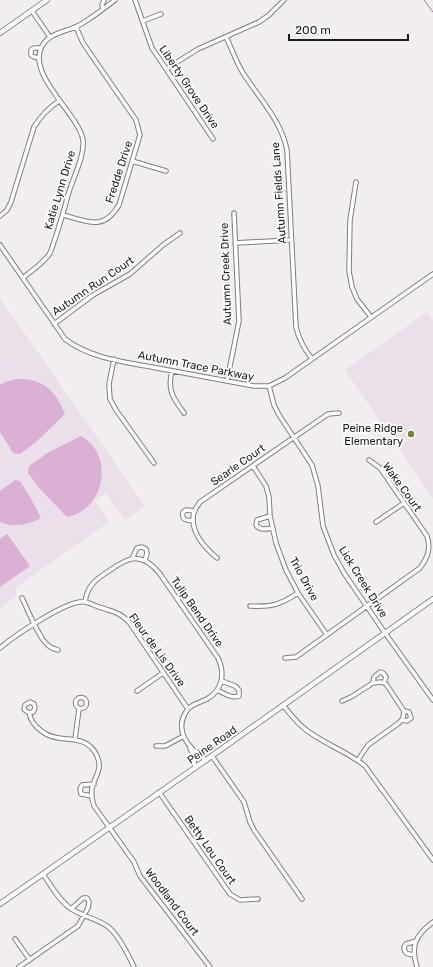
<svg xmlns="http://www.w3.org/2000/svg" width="433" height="967" font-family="Rubik,sans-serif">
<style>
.built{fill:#ebe0ea}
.green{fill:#dab0d5}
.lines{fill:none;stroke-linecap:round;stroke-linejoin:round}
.stream{stroke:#a97aa4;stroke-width:1}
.minor-casing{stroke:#807c80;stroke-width:5.5}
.tertiary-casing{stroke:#807c80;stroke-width:6}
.minor{stroke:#fff;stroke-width:3.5}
.tertiary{stroke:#fff;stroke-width:4.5}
.poi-dot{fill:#748535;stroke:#fff;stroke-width:1.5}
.labels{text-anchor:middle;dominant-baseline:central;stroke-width:3.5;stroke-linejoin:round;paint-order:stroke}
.street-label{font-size:11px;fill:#1e1d1e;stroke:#fff}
.poi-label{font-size:11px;fill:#1e1d1e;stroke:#fff;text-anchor:end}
</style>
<rect width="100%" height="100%" fill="#f2edf1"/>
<path class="built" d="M0,298L145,506L125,520L106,493L95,501L109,522L15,588L17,596L0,608Z
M427,312L433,320V499L345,370Z"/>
<path class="green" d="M17,379C43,378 56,391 65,414L36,442L20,454L13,453L0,432V385L5,382Z
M81,436C115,455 105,510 67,517L40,489L28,473L29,466L47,453Z
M15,480L20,481L29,495L41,518C27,525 15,528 0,522V491Z
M7,534L30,566L0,587V539Z"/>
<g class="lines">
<path class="stream" d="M424,0L433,12"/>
<g class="minor-casing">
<path id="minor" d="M135,0L152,48L213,139
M103,9L102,5L104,0
M32,11L50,37
M143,21L161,14
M226,37C232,49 236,62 243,73C259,98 281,120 287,150L296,327C299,340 304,348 312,359
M39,58L34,57L31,55V50L34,48H41
M166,69L198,49L259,22L269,15L284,0
M132,161L166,171
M356,182L350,220L349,271L352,287L357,299L371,317
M63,215C87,221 103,232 119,205L140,135L136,120L83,43L76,27
M0,216L7,210L11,202L34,127C41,116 48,108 59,101
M235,243L291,240
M0,245L65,339C91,359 126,362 157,368C190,374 222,380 254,386H269L285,378L433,274
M23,278C32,270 44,263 50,253C52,249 53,244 55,239C60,224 64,210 68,195C72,180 85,156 83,140C79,114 26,75 42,46C50,31 70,32 83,23C94,16 105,8 115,0
M54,324L93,295L130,274L163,245L180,233
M114,359L109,384L110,399L116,410L154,463
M172,371C167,390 173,398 184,413
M227,381L239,321L234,213
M269,386L274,405L279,415L312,465L318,486L323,526L334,555L344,573L385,633L433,700
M253,466L266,486L269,497L270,516L276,543L286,570L298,593L327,635
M270,516L257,520L256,525C260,531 267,529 273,528
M193,521C186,520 181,520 183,512L186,510L195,511
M376,522L404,503
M217,558C204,547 189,530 194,512C195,509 198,505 200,502L328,414L339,413
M132,559L137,548L142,547L146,549L147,553L145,561
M22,598C27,608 40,641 49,646C51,648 55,649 58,650
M85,602C87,586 96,579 109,571C129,556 142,552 160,574L218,658C225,673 223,690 207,699C201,702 192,704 188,709C172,730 189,749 206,760
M250,606C273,607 279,605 298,593
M0,648C14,636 68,599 85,602C91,603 97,607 102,608C114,612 119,612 129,622L188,709
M285,658L296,657L420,568C428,557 431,549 427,536L380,468L369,460
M373,683L374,677L380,672L383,673L386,677L384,683
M217,690C224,693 231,699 239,696V690L235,686L222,681
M137,691L163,673
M75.5 703a5.5 5.5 0 1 1 11 0a5.5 5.5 0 1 1-11 0Z
M342,701L351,697L373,683L381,682L386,684L404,711L403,718L399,723L368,745L358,760
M283,705C291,715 298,725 309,732C327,745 348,752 365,766L433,860
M29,713L33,712L35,708L34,704L30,702L25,705L24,709C25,711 27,711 29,713C30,714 30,717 31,719C34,725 39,730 46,734C63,744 86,732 97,756C103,770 95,775 92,788C91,795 92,800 94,806L134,862L140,876L210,967
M402,720L407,721L411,718L409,712L404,711
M75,739L79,709
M156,746H165L182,737
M190,748L194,758L195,768
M212,756L244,802L250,822L254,830L302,899
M159,792L230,894L240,900L258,899
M92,796L81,794L80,789L82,785L94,784
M43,874C51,886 59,900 70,908C81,916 95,918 107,926C118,934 128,954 134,967
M15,939L30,960
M414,955C408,954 404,954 404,947L406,944L416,941
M19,967L78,926L88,908L89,902L87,898H83L71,909
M417,967C410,945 416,935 433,922"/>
</g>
<g class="tertiary-casing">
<path id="tertiary" d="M0,33L47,0
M0,904L206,760L433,599"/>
</g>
<use href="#minor" class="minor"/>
<use href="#tertiary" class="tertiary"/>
</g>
<circle class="poi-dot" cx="411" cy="434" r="4"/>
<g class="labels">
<g class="street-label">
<text transform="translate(189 87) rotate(56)">Liberty Grove Drive</text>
<text transform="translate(119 172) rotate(-72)">Fredde Drive</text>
<text transform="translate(60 190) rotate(-73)">Katie Lynn Drive</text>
<text transform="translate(279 193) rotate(-94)">Autumn Fields Lane</text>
<text transform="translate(226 274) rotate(-92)">Autumn Creek Drive</text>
<text transform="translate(93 286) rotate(-34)">Autumn Run Court</text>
<text transform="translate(196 366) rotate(11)">Autumn Trace Parkway</text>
<text transform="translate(238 465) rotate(-35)">Searle Court</text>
<text transform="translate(402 487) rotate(54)">Wake Court</text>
<text transform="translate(304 579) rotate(61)">Trio Drive</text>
<text transform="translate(363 582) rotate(58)">Lick Creek Drive</text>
<text transform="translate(197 612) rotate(55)">Tulip Bend Drive</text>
<text transform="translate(157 650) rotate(54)">Fleur de Lis Drive</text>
<text transform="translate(212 745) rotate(-35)">Peine Road</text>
<text transform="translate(210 850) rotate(55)">Betty Lou Court</text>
<text transform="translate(172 902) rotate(53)">Woodland Court</text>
</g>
<g class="poi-label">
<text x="403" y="428">Peine Ridge<tspan x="403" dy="13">Elementary</tspan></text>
</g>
</g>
<path d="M289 34v6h119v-6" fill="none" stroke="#1e1d1e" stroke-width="2"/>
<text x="295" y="34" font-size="12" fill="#1e1d1e" stroke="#ffffff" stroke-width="3" paint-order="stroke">200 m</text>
</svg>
